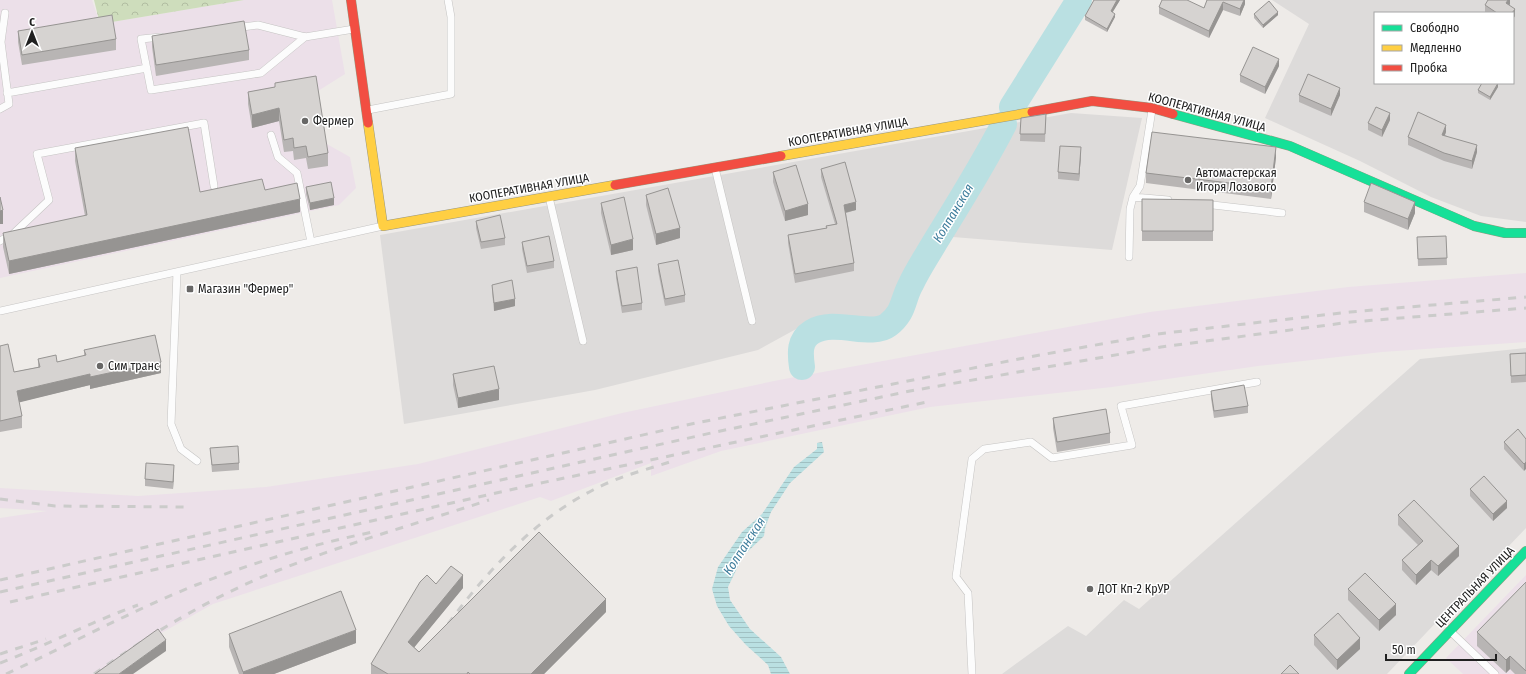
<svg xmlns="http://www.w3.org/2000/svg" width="1526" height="674" font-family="'Fira Sans Condensed',sans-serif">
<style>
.residential{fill:#dddbda;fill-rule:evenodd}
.industrial{fill:#ece0e9}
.forest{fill:url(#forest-crowns)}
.water{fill:url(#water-rules)}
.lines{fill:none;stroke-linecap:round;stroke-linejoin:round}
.river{stroke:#bae0e2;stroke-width:26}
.lane-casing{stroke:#c5c4c3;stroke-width:8}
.fast-casing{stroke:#99977f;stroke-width:10}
.slow-casing{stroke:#99977f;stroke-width:10}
.jam-casing{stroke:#99977f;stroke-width:10}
.lane{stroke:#fcfcfc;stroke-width:7}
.fast{stroke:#16e098;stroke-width:9}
.slow{stroke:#ffcf43;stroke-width:9}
.jam{stroke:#f24e42;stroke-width:9}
.rail{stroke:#cbcbca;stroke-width:3;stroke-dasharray:8 8;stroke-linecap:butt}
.wall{fill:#b8b5b4}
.shaded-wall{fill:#969492}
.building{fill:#d6d3d1;stroke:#969492}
.poi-dot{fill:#686766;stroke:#fff;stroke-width:1.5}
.labels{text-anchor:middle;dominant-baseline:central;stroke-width:3;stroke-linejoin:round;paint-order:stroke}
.street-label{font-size:12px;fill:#202020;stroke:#fff}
.poi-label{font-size:12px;fill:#202020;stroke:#fff;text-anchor:start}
.water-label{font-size:13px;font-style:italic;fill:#3e7d9c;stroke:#fff}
</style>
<defs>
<pattern id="forest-crowns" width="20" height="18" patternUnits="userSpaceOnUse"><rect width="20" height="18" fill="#ceddbc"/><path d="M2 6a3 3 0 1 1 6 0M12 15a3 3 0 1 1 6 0" fill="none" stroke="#b1bda1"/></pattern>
<pattern id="water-rules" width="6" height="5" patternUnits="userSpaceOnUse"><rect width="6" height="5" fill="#bae0e2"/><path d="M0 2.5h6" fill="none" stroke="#a0c0c2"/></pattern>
</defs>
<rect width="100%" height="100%" fill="#eeebe8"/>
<path class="residential" d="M1272,0H1526V222L1481,216L1431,197L1360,161L1265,118L1309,24ZM1375,13H1513V83H1375Z
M1071,113L1142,118L1112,250L928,235L895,313L876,320L826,318L798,328L758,350L595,390L404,424L380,235Z
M1526,348V528L1387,674H1002L1068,626L1086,636L1124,600L1139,609L1420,359Z"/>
<path class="industrial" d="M0,0H92L100,24L244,0H332L345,74L318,91L325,143L350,157L356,188L339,205L0,278Z
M1526,273V342L1382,352L1258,366L1112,387L930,407L721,451L651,476V463L551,501L540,497L213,604L140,645L100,674H0V518L47,511L0,508V488L138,496L266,487L418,464L622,413L779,380L1150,312L1348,287Z
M1526,575V674H1463L1446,658Z"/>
<path class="forest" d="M94,0H244L100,24Z"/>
<path class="water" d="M822,442L824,452L790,483L771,512L765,528L764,536L743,556L728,587L729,593L730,600L750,629L781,657L790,674H771L768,665L746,645L729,626L717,606L712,589L718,567L742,532L762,514L794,467L817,449V443Z"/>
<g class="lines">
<path class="river" d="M1012,107L1079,0
M802,367C800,353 799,340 812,332C835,318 871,338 888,325C905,312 902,300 911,284C918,269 927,256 935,242C959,203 983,165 1004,124"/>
<g class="lane-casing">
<path id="lane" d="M235,28L258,25L305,37L354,29
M161,37L141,39L151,90L261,73L305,37
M7,93L147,68
M0,109L9,104L1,42L5,13
M368,110L451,94V17L448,0
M1152,110L1140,186L1133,197L1168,200
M271,135L278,157L297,173L311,242
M715,168L752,321
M549,197L583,341
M1204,204L1282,213
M0,241L13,234L49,200L37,154L204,123L214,186
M1129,257L1130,209L1133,197
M177,272L171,424L181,449L197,461
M0,311L383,226
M1450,631L1495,674
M972,674L968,593L956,577L972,459L984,449L1031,442L1052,458L1132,445L1121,406L1257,382"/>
</g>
<g class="fast-casing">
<path id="fast" d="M1173,114L1290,146L1474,226L1505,233H1526
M1409,674L1526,551"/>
</g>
<g class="slow-casing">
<path id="slow" d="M368,123L383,226L615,185
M781,156L1032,112"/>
</g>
<g class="jam-casing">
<path id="jam" d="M351,0L368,123
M1032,112L1092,101L1152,108L1173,114
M615,185L781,156"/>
</g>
<use href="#lane" class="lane"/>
<use href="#fast" class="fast"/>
<use href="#slow" class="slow"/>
<use href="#jam" class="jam"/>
<path class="rail" d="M0,499L55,506L187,507
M0,580L696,423L1029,357L1157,334L1350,312L1526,297
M0,592L711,433L910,391L1161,347L1351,322L1526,308
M10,602L536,484L927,402
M448,624C487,571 534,520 593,490C619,476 649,469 676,460
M0,654L46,639
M0,663C47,645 91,622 138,605
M6,674C69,645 131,611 196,585C255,562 316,543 378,531
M94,674C152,633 213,596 279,570C347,543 419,523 489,500"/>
</g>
<path class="wall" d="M1094,0H1120L1112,12L1115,17L1107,32L1085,20V16Z
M1207,0H1245V4L1240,16L1223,10L1209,38L1159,14V7L1204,8Z
M1510,0V4L1509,5L1515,16L1513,19V13H1485V5Z
M1254,14L1278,15L1263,28L1254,18Z
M18,31L116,39V50L22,65L18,42Z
M152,36L249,50V60L156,76L152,47Z
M1279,66L1265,94L1240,82V75Z
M275,83L328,153V166L308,169L306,158L294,160L293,151L284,152L279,121L252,128L248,104V92L275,87Z
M1498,87L1490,100L1478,93V90Z
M1299,95H1340L1331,116L1299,102Z
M1046,114L1045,142L1020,141L1021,118Z
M1390,120L1382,137L1368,130V123Z
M1446,132L1445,135L1477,152L1472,169L1444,161L1408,145V137Z
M75,148L200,192L265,190L300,212L9,274L3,247V233L85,216L75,161Z
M1081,154L1079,181L1058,179V172Z
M1276,157L1271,199L1146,183V173Z
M821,169L856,210L846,213L854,263V271L795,283L788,243V235L826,228V226L835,224L821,177Z
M773,172L808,215L785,221L773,182Z
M306,187L334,205L310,210L306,194Z
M646,195L680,238L656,245L646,205Z
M1142,199L1213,200V241H1142Z
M1364,202L1415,213L1408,230L1364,212Z
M601,203L633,250L611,255L601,213Z
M476,221L505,238V245L481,249L476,228Z
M1446,236L1447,265L1418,266L1417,237Z
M522,242L554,261V268L527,273L522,249Z
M658,264L685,295V302L665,306L658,271Z
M616,271L642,303V310L622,313L616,278Z
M492,285L515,306L494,311L492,292Z
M0,346L14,372L38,367V359L57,362L84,356V350L161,373L90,389V385L19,402L22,416V428L0,432Z
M1526,353V382L1511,383L1510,354Z
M453,374L499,400L458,408L453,385Z
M1211,391L1248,406V413L1214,418L1211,398Z
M1053,418L1110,433V443L1057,452L1053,428Z
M1526,439L1524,471L1504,449V442Z
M210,448L239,463V470L212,472Z
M174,472L173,489L145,486V479Z
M1470,489L1507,508L1493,521L1470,496Z
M1398,515L1459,556L1438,576L1431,570L1416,585L1402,570V560L1418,545L1398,525Z
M1526,582V674H1515L1510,669L1506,673L1477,646V632Z
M436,584L463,588L414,647L419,652L606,612L544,674H371V664Z
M1348,589L1396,615L1379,631L1348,600Z
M229,634L356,643L274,674H239L229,647Z
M1314,635L1360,649L1337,670L1314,645Z"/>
<path class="shaded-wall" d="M1117,0H1120L1111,15V11Z
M1244,0H1245V4L1240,16V9Z
M1508,0H1510V4L1506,10V3Z
M1223,2V10L1209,38V31Z
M1515,9V16L1513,19V13H1512Z
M1278,12V15L1263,28V25Z
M1115,14V17L1107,32V29Z
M1279,59V66L1265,94V87Z
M1498,83V87L1490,100V97Z
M1340,88V95L1331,116V109Z
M279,108V121L252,128V115Z
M1390,113V120L1382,137V130Z
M1446,125V132L1442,142V135Z
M1477,145V152L1472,169V161Z
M1081,147V154L1079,181V174Z
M1276,147V157L1271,199V188Z
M334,198V205L310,210V203Z
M300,199V212L9,274V261Z
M856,202V210L844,213V205Z
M1415,202V213L1408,230V219Z
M808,204V215L785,221V211Z
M3,210V224H0V211Z
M680,228V238L656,245V234Z
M633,239V250L611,255V245Z
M515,299V306L494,311V303Z
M161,362V373L90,389V377Z
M90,374V385L17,403V391Z
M499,389V400L458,408V398Z
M1526,462V469L1524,471V464Z
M174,465V472L173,489V482Z
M1507,501V508L1493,521V514Z
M1459,546V556L1438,576V566Z
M1431,560V570L1416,585V575Z
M463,575V588L408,655V642Z
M606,599V612L544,674H531Z
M1396,604V615L1379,631V620Z
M356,630V643L274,674H243V672Z
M1360,638V649L1337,670V660Z
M166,640V651L133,674H119Z
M1510,656V669L1506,673V660Z"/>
<path class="building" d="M1094,0H1117L1111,11L1115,14L1107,29L1085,16Z
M1162,0H1187L1204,8L1207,0H1244L1240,9L1223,2L1209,31L1159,7Z
M1488,0H1508L1506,3L1515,9L1512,13H1497L1485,5Z
M1269,1L1278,12L1263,25L1254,14Z
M112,15L116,39L22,55L18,31Z
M244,21L249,50L156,65L152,36Z
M1253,47L1279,59L1265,87L1240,75Z
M1308,74L1340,88L1331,109L1299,95Z
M316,76L328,153L308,157L306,146L294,148L293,138L284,140L279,108L252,115L248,92L275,87V83Z
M1482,83H1498L1490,97L1478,90Z
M1376,107L1390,113L1382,130L1368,123Z
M1418,112L1446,125L1442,135L1477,145L1472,161L1444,153L1408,137Z
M1046,114L1045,134H1020L1021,118Z
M188,127L200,192L262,179L265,190L297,183L300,199L9,261L3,233L87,215L75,148Z
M1152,132L1276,147L1271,188L1146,173Z
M1060,146L1081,147L1079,174L1058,172Z
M845,162L856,202L844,205L854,263L795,274L788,235L827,228L826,226L837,224L821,169Z
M796,165L808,204L785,211L773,172Z
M331,182L334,198L310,203L306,187Z
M1371,183L1415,202L1408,219L1364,202Z
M668,188L680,228L656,234L646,195Z
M0,197L3,210L0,211Z
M624,197L633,239L611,245L601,203Z
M1142,199L1213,200V231H1142Z
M500,215L505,238L481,242L476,221Z
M549,236L554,261L527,266L522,242Z
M1446,236L1447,258L1418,259L1417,237Z
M678,260L685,295L665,299L658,264Z
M637,267L642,303L622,306L616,271Z
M512,280L515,299L494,303L492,285Z
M155,335L161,362L90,377V374L17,391L22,416L0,421V346L8,344L14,372L40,367L38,359L56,355L57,362L86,355L84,350Z
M1526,353V375L1511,376L1510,354Z
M494,366L499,389L458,398L453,374Z
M1244,385L1248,406L1214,411L1211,391Z
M1106,409L1110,433L1057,442L1053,418Z
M1518,429L1526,439V462L1524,464L1504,442Z
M238,446L239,463L212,465L210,448Z
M146,463L174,465L173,482L145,479Z
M1484,476L1507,501L1493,514L1470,489Z
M1414,500L1459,546L1438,566L1431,560L1416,575L1402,560L1423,541L1398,515Z
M539,532L606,599L531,674H470L468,672L467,674H388L371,664L420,582L427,575L436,584L451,566L463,575L408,642L419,652Z
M1365,573L1396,604L1379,620L1348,589Z
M1526,582V671L1510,656L1506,660L1477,632Z
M341,591L356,630L243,672L229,634Z
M1338,613L1360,638L1337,660L1314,635Z
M158,629L166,640L119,674H95Z
M1290,665L1299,674H1281Z"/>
<g class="poi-dot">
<circle cx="305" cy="121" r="4"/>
<circle cx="1188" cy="180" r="4"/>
<rect x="186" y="285" width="8" height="8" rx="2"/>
<circle cx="100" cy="366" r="4"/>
<circle cx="1090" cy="589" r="4"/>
</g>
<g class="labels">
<g class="street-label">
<text transform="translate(1207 112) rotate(15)">КООПЕРАТИВНАЯ УЛИЦА</text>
<text transform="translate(848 132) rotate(-10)">КООПЕРАТИВНАЯ УЛИЦА</text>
<text transform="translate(529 188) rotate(-10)">КООПЕРАТИВНАЯ УЛИЦА</text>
<text transform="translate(1475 587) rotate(-46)">ЦЕНТРАЛЬНАЯ УЛИЦА</text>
</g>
<g class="poi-label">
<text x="313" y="121">Фермер</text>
<text x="1196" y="173">Автомастерская<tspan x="1196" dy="14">Игоря Лозового</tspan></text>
<text x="198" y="289">Магазин "Фермер"</text>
<text x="108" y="366">Сим транс</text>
<text x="1098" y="589">ДОТ Кп-2 КрУР</text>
</g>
<g class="water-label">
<text transform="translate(953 213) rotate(-59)">Колпанская</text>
<text transform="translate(744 546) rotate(-57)">Колпанская</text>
</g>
</g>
<rect x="1374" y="12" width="140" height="72" fill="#ffffff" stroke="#a6a6a6"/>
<rect x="1382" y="25" width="20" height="6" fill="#16e098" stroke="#a6a6a6"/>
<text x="1410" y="32" font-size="12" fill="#202020">Свободно</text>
<rect x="1382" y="45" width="20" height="6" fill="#ffcf43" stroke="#a6a6a6"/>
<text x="1410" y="52" font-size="12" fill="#202020">Медленно</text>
<rect x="1382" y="65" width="20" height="6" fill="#f24e42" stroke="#a6a6a6"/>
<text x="1410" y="72" font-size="12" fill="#202020">Пробка</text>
<g transform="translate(32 32)" stroke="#ffffff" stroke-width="3" paint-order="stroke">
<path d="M0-3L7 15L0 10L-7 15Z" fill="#202020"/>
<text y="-6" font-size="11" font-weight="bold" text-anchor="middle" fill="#202020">С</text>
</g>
<path d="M1386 654v6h110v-6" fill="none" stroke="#202020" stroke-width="2"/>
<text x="1392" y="654" font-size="12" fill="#202020" stroke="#ffffff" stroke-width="3" paint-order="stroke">50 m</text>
</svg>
